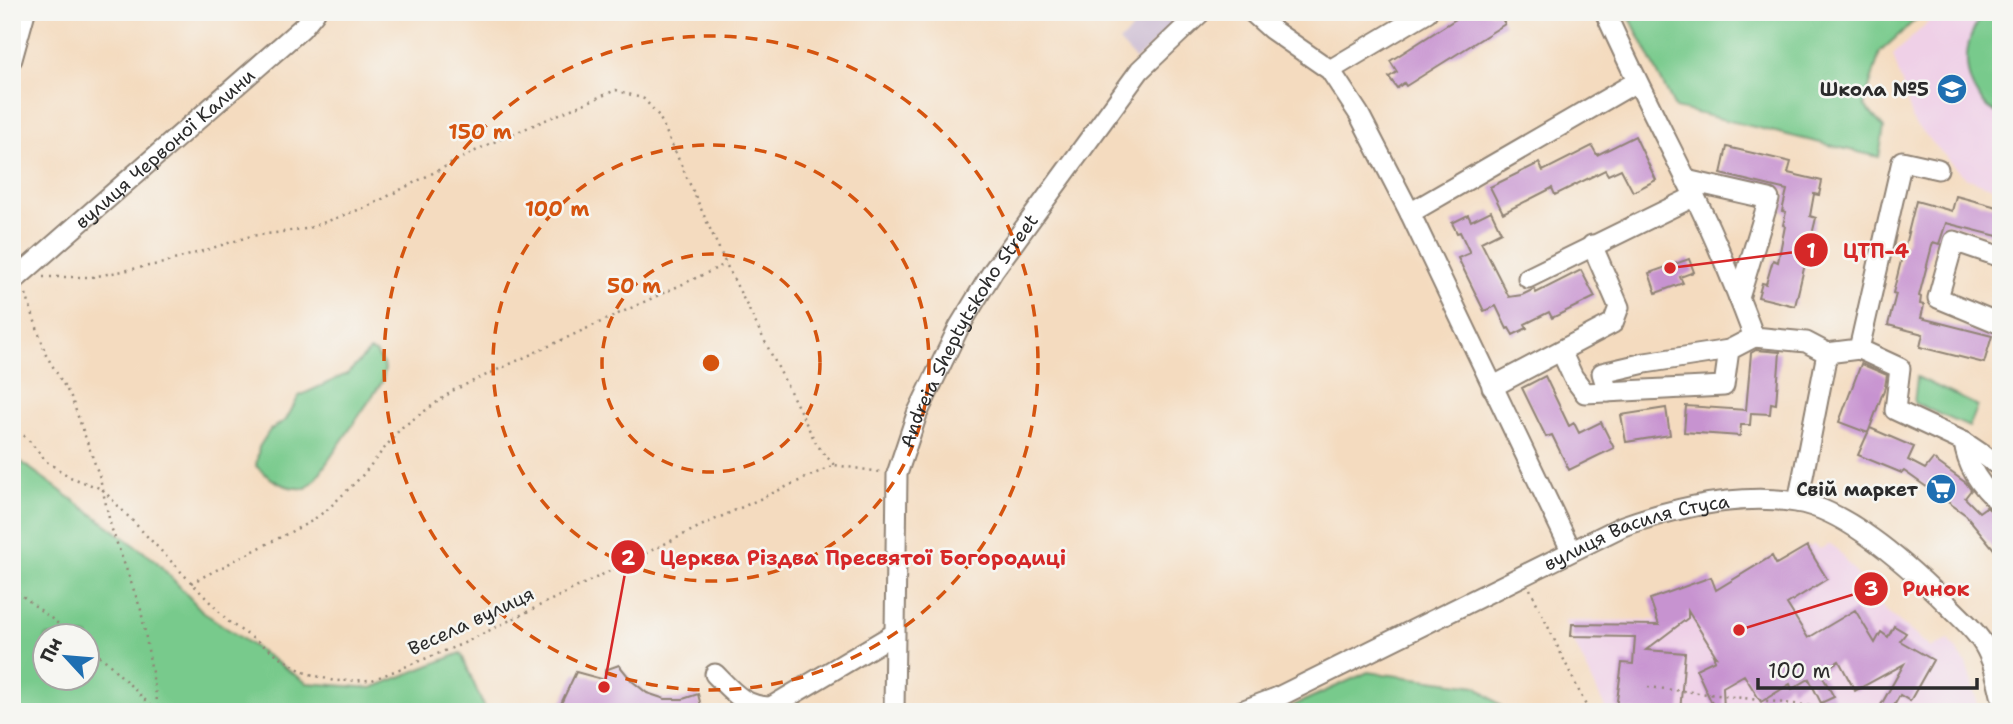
<svg xmlns="http://www.w3.org/2000/svg" width="2013" height="724" font-family="'Shantell Sans',sans-serif">
<style>
.built{fill:#efd0e7}
.industrial{fill:#cdbed3}
.green{fill:#78ca8c;stroke:#527a5c;stroke-width:2;fill-rule:evenodd}
.building{fill:#c793d0}
.lines{fill:none;stroke-linecap:round;stroke-linejoin:round}
.minor-casing{stroke:#908375;stroke-width:23}
.path{stroke:#908375;stroke-width:2.5;stroke-dasharray:2 5;stroke-linecap:butt}
.minor{stroke:#fff;stroke-width:19}
.ring{fill:none;stroke:#d5540f;stroke-width:3.5;stroke-dasharray:12 9}
.labels{text-anchor:middle;dominant-baseline:central;stroke-width:5;stroke-linejoin:round;paint-order:stroke}
.poi-label{font-size:19px;font-weight:bold;fill:#2b2b2b;stroke:#f6f6f2;text-anchor:end}
.street-label{font-size:19px;fill:#2b2b2b;stroke:#f6f6f2}
.centre{fill:#d5540f;stroke:#f6f6f2;stroke-width:3.5}
.ring-label{font-size:21px;text-anchor:middle;font-weight:bold;fill:#d5540f;stroke:#f6f6f2;stroke-width:5;stroke-linejoin:round;paint-order:stroke}
.leader{fill:none;stroke:#d62828;stroke-width:2.5}
.callout-dot{fill:#d62828;stroke:#f6f6f2;stroke-width:2.5}
.mark-label{font-size:21px;text-anchor:middle;font-weight:bold;fill:#fff}
.callout-label{font-size:21px;text-anchor:middle;font-weight:bold;fill:#d62828;stroke:#f6f6f2;stroke-width:5;stroke-linejoin:round;paint-order:stroke}
</style>
<rect width="100%" height="100%" fill="#f6f6f2"/>
<filter id="ink" filterUnits="userSpaceOnUse"><feTurbulence type="fractalNoise" baseFrequency=".0143" numOctaves="2"/><feDisplacementMap in="SourceGraphic" scale="14" xChannelSelector="R" yChannelSelector="G"/><feConvolveMatrix kernelMatrix="1 2 1 2 8 2 1 2 1" color-interpolation-filters="sRGB"/></filter>
<filter id="wash" filterUnits="userSpaceOnUse"><feTurbulence type="fractalNoise" baseFrequency=".00686" numOctaves="4" result="noise"/><feDisplacementMap in="SourceGraphic" scale="28" xChannelSelector="R" yChannelSelector="G"/><feGaussianBlur stdDeviation="1.57" result="paint"/><feColorMatrix in="noise" values="0 0 0 0 0 0 0 0 0 0 0 0 0 0 0 0 0 1.4 0 .05"/><feComposite in="paint" operator="in"/></filter>
<g filter="url(#wash)">
<rect width="100%" height="100%" fill="#f4dbbf"/>
<path class="built" d="M1939,12H2001V191L1966,178L1914,123L1893,55Z
M1830,544L1836,548L1884,609L1931,648L1949,640L1966,663L1976,698L1977,712H1607L1564,621L1660,620L1778,558L1783,563L1813,545L1820,549Z"/>
<path class="industrial" d="M1150,12H1185L1136,60L1119,42Z"/>
<path class="green" d="M1627,12H1924L1880,52L1864,105L1884,128L1879,157L1675,108Z
M1987,12H2001V115C1961,98 1956,40 1987,12Z
M370,351L376,353L385,368L382,382L315,480L306,488C285,490 271,480 256,466L259,447L270,430L286,420L299,396L347,374Z
M1917,377L1978,406L1969,427L1914,403Z
M12,455L156,561L203,612L307,683L372,688L461,653L486,712H12ZM88,636V678H46V636Z
M1368,672L1476,686L1508,712H1279Z"/>
<g id="blocks">
<path class="building" d="M1467,12H1498L1505,24L1406,86L1404,83L1397,88L1389,77L1397,72L1390,61Z
M1635,136L1656,180L1633,192L1621,169L1608,175L1605,170L1555,195L1552,188L1503,213L1490,187L1539,163L1543,171L1592,146L1597,155Z
M1727,147L1791,162L1788,173L1822,181L1819,195L1814,194L1810,216L1816,218L1795,306L1758,297L1762,283L1766,284L1773,260L1778,262L1785,226L1783,225L1786,212L1782,211L1787,190L1721,174Z
M1956,196L2001,208V237L1946,223L1939,244L1933,242L1919,296L1921,297L1920,304L1924,305L1921,318L1992,336L1984,363L1920,347L1923,334L1888,325L1896,294L1893,293L1916,201L1952,211Z
M1491,211L1501,232L1481,242L1509,297L1522,295L1534,289L1536,293L1581,270L1595,297L1552,318L1549,312L1525,324L1527,328L1513,335L1509,328L1507,329L1496,306L1484,311L1458,258L1470,253L1460,232L1457,233L1452,223L1468,215L1471,221Z
M1689,259L1694,272L1680,277L1683,283L1656,293L1649,273Z
M1756,350L1780,352L1776,404L1771,403L1770,414L1751,413L1750,425H1741L1740,436L1684,432L1686,406L1746,410L1751,353Z
M1861,364L1887,375L1885,387L1868,433L1839,422Z
M1545,376L1569,426L1574,423L1579,433L1601,422L1614,448L1569,470L1552,435L1546,437L1522,388Z
M1666,408L1670,435L1626,442L1621,415Z
M1870,428L1914,447L1908,460L1925,469L1933,459L1966,483L1971,490L1965,498L1979,512L1986,507L2001,518V558L1966,515L1904,471L1902,473L1858,455Z
M1807,546L1827,579L1787,604L1808,638L1855,610L1875,643L1881,632L1888,637L1894,626L1906,633L1900,641L1933,660L1910,701L1900,695L1891,711L1881,705L1904,664L1855,691L1839,661L1820,672L1834,697L1821,703L1809,679L1792,689L1790,684L1761,702L1744,675L1723,687L1724,712H1716L1696,669L1715,660L1713,655L1716,656L1688,611V618L1646,650L1685,653L1680,712H1642L1616,708L1622,663L1633,664L1635,637L1571,636L1572,624L1659,625L1650,599L1711,577L1716,590L1772,556L1776,564Z
M619,665L632,681L647,693L665,699H683L698,694L702,710L696,712H557L576,672L605,680V670Z"/>
</g>
</g>
<g filter="url(#ink)">
<use href="#blocks" fill-opacity="0" stroke="#908375" stroke-width="2"/>
<g class="lines">
<g class="minor-casing">
<g id="minor">
<path d="M1252,12L1271,29L1330,70L1359,114L1410,213L1571,550"/>
<path d="M1605,12C1633,75 1664,134 1694,195C1717,241 1736,289 1754,337L1806,342L1827,353L1798,502"/>
<path d="M12,59L25,12"/>
<path d="M1330,70L1427,12"/>
<path d="M1686,180L1769,199L1739,298"/>
<path d="M1410,213L1636,82"/>
<path d="M2001,257L1954,241L1938,298L2001,324"/>
<path d="M1528,278L1695,196"/>
<path id="s1" d="M12,282L302,28L315,12"/>
<path d="M1859,349L1900,368L1895,410L1964,442C1967,468 1981,487 2001,504"/>
<path d="M1561,351L1573,377L1585,393L1724,386L1729,350L1754,337"/>
<path d="M1827,353L1859,349L1902,161L1938,169"/>
<path d="M1492,387L1613,323L1619,307L1592,245"/>
<path d="M1608,392L1602,373L1645,363L1729,350"/>
<path d="M1964,442L2001,467"/>
<path d="M715,674C733,692 744,707 771,707L894,634"/>
<path id="s2" d="M894,712L897,474L917,414L959,327L993,271L1140,70L1201,12"/>
<path id="s3" d="M1239,712L1276,698L1623,526C1677,507 1738,493 1796,502C1849,510 1915,572 1952,609C1963,620 1976,631 1984,645C1993,660 1997,678 2001,695"/>
</g>
</g>
<path class="path" d="M43,277H92L164,263L251,236L306,229L369,206L487,145L616,90L644,99L659,116L726,264L817,445L834,465
M26,294L46,355L71,397L100,478L111,527L141,610L159,712
M12,428L26,437L47,462L70,477L102,489L230,623L303,672L334,681L372,680L462,644L703,525L834,465L881,472
M191,583L310,522L328,509L361,477L401,428L454,390L726,264
M12,588L74,636
M1530,589L1589,712
M88,647L106,661L157,712
M1648,687L1811,706L1922,712
M1923,712L1993,709"/>
<use href="#minor" class="minor"/>
</g>
</g>
<g class="ring">
<circle cx="711" cy="363" r="109"/>
<circle cx="711" cy="363" r="218"/>
<circle cx="711" cy="363" r="327"/>
</g>
<defs>
<g id="school-disc" transform="scale(1.575)"><circle r="9.5" fill="#1f6fb2" stroke="#f6f6f2"/><path d="M0-5L7-2L0 1L-7-2ZM-4 1L0 2.5L4 1V4Q0 6-4 4Z" fill="#fff"/></g>
<g id="supermarket-disc" transform="scale(1.575)"><circle r="9.5" fill="#1f6fb2" stroke="#f6f6f2"/><path d="M-6-5.5h2.5l.6 2H6L4.5 2H-2.5L-4.4-4H-6ZM-1.5 3.2a1.3 1.3 0 1 0 .1 0ZM3 3.2a1.3 1.3 0 1 0 .1 0Z" fill="#fff"/></g>
</defs>
<g fill-rule="evenodd">
<use href="#school-disc" x="1952" y="89"/>
<use href="#supermarket-disc" x="1941" y="489"/>
</g>
<g class="labels">
<g class="poi-label">
<text x="1929" y="89">Школа №5</text>
<text x="1918" y="489">Свiй маркет</text>
</g>
<g class="street-label">
<text stroke="none"><textPath href="#s1" startOffset="203">вулиця Червоної Калини</textPath></text>
<text stroke="none"><textPath href="#s2" startOffset="399">Andreia Sheptytskoho Street</textPath></text>
<text stroke="none"><textPath href="#s3" startOffset="438">вулиця Василя Стуса</textPath></text>
<text transform="translate(471 621) rotate(-25)">Весела вулиця</text>
</g>
</g>
<circle cx="711" cy="363" r="10" class="centre"/>
<g class="ring-label">
<text x="480" y="139">150 m</text>
<text x="557" y="216">100 m</text>
<text x="634" y="293">50 m</text>
</g>
<path class="leader" d="M1670 268L1811 250M604 687L628 557M1739 630L1871 589"/>
<g class="callout-dot">
<circle cx="1670" cy="268" r="7"/>
<circle cx="604" cy="687" r="7"/>
<circle cx="1739" cy="630" r="7"/>
<circle cx="1811" cy="250" r="18"/>
<circle cx="628" cy="557" r="18"/>
<circle cx="1871" cy="589" r="18"/>
</g>
<g class="mark-label">
<text x="1811" y="258">1</text>
<text x="628" y="565">2</text>
<text x="1871" y="596">3</text>
</g>
<g class="callout-label">
<text x="1876" y="258">ЦТП-4</text>
<text x="863" y="565">Церква Різдва Пресвятої Богородиці</text>
<text x="1936" y="596">Ринок</text>
</g>
<rect width="2013" height="724" fill="none" stroke="#f6f6f2" stroke-width="42"/>
<g transform="translate(66 657) rotate(296)"><circle r="33" fill="#f6f6f2" stroke="#a5a5a2" stroke-width="2"/>
<path d="M0-5L12 26L0 18L-12 26Z" fill="#1f6fb2"/>
<text y="-10" font-size="19" font-weight="bold" text-anchor="middle" fill="#2b2b2b">Пн</text>
</g>
<path d="M1758 678v10h219v-10" fill="none" stroke="#2b2b2b" stroke-width="3.5"/>
<text x="1768" y="678" font-size="21" fill="#2b2b2b" stroke="#f6f6f2" stroke-width="5" paint-order="stroke">100 m</text>
</svg>
